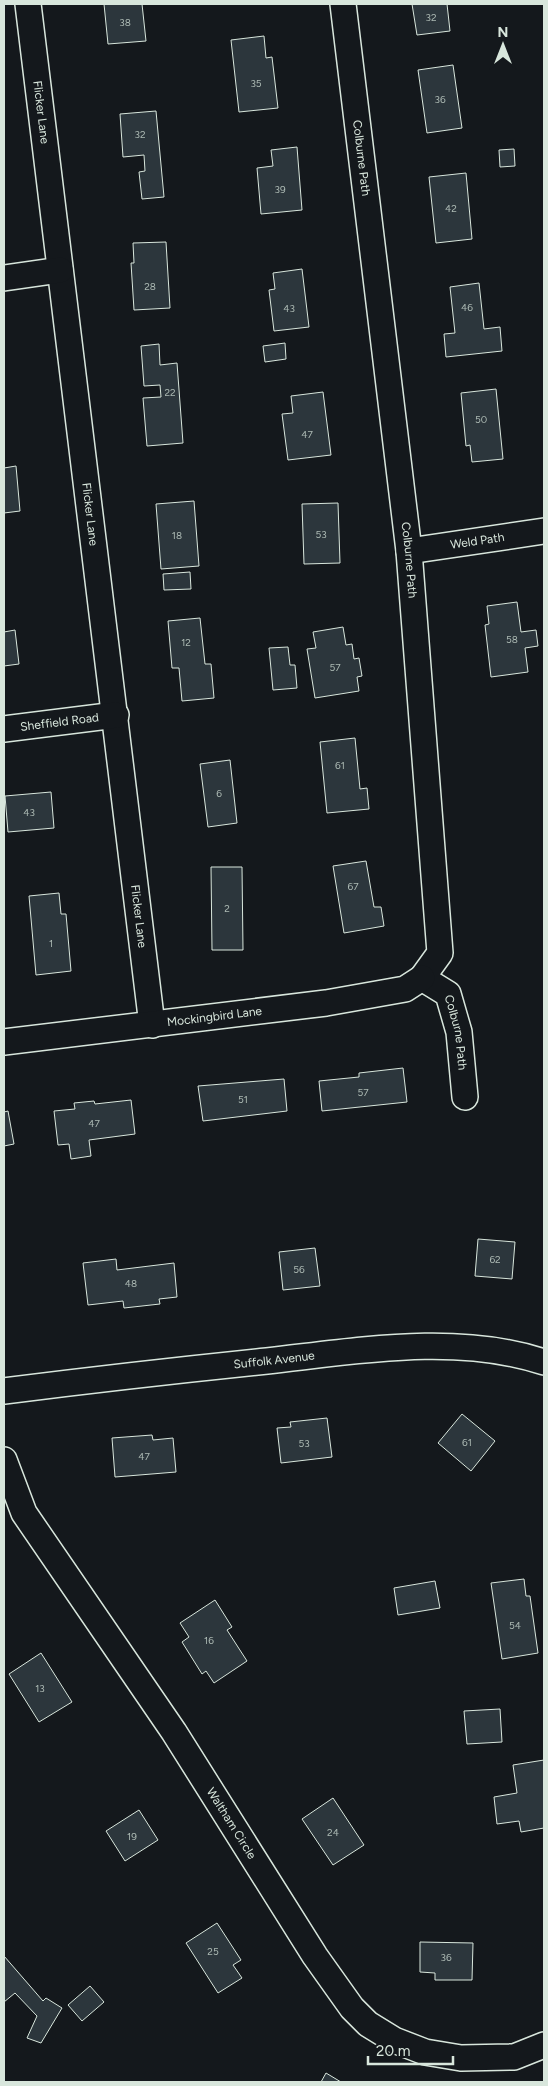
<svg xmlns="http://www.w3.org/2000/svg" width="548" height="2086" viewBox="0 0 548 2086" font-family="Figtree,sans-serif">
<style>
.building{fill:#2c363c;stroke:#d8e6dc}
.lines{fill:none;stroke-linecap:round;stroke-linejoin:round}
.street-casing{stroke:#d8e6dc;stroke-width:28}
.street{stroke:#14181c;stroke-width:25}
.labels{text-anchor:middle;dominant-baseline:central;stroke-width:4;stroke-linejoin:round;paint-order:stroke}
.number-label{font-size:10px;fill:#adbab4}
.street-label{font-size:12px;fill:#d8e6dc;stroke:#14181c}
</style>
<rect width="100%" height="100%" fill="#14181c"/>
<!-- building -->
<g class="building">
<path d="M104 4H142L146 41 108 44Z"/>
<path d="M412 4H447L450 31 417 35Z"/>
<path d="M264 36 266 58 272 57 278 108 239 112 231 40Z"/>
<path d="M453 65 462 128 427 133 418 70Z"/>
<path d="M156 111 164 197 142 199 139 172 145 171 144 155 123 157 120 114Z"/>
<path d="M297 147 302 210 261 214 257 168 273 166 271 150Z"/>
<path d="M514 149 515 166 500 167 499 150Z"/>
<path d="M466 173 472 239 436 243 429 177Z"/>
<path d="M166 242 170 308 134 310 131 263H134L133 243Z"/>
<path d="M302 269 309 327 274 331 269 290 275 289 273 273Z"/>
<path d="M479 283 484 329 500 327 502 351 446 357 444 334 455 333 450 287Z"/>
<path d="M285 343 286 359 265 362 263 346Z"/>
<path d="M159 344 160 365 177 363 183 443 147 446 143 398 161 397 160 385 144 386 141 346Z"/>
<path d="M496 389 503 459 472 462 470 445 466 446 461 393Z"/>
<path d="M323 392 331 455 288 460 282 414 293 413 291 396Z"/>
<path d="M16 466 20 511 4 513V468Z"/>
<path d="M194 501 199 566 161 569 156 504Z"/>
<path d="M338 503 340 563 304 564 302 504Z"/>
<path d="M190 572 191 589 164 590 163 574Z"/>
<path d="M517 602 521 632 536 630 538 646 525 648 528 672 491 677 485 625 489 624 487 606Z"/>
<path d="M200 618 205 664H211L214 698 182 701 179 668H172L168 621Z"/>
<path d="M343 627 346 645 352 644 354 659 359 658 362 676 357 677 359 691 315 698 307 649 316 648 313 632Z"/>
<path d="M15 630 19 664 4 666V632Z"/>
<path d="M288 647 290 665H295L297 688 273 690 269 648Z"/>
<path d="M355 738 360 789 367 788 369 809 327 813 320 742Z"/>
<path d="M230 760 237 823 208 827 200 764Z"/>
<path d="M51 792 54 828 8 832 5 796Z"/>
<path d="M366 861 374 907H381L384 926 344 933 333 866Z"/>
<path d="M211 867H242L243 950H212Z"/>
<path d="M59 893 61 914H66L71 971 36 975 29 896Z"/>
<path d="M403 1068 407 1102 322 1111 319 1081 359 1077V1073Z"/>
<path d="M284 1079 287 1111 203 1121 198 1086Z"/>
<path d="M131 1100 135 1134 89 1140 91 1156 71 1159 69 1144 58 1145 54 1111 75 1109 74 1103 94 1101 95 1104Z"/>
<path d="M8 1111 14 1144 4 1146V1112Z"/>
<path d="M478 1239 515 1242 512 1279 475 1276Z"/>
<path d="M315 1248 320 1286 283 1290 279 1252Z"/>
<path d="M116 1259 117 1270 174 1263 177 1297 159 1299 160 1304 124 1308 123 1301 88 1305 83 1263Z"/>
<path d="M462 1414 495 1441 471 1471 438 1443Z"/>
<path d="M327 1418 332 1457 281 1463 277 1428 291 1427 290 1422Z"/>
<path d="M152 1435 153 1440 173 1438 176 1472 115 1477 112 1438Z"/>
<path d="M524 1579 526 1596H530L538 1653 502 1659 491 1583Z"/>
<path d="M435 1581 440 1608 398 1615 394 1588Z"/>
<path d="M215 1600 232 1627 227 1630 247 1661 214 1683 206 1671 202 1674 182 1642 189 1637 180 1623Z"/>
<path d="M41 1653 72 1702 39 1722 9 1674Z"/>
<path d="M500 1709 502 1742 467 1744 464 1711Z"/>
<path d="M544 1760V1828L521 1832 519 1821 497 1824 494 1797 517 1793 513 1765Z"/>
<path d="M333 1798 364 1845 333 1865 302 1819Z"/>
<path d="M139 1810 158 1840 125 1861 106 1831Z"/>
<path d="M217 1923 241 1960 233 1965 242 1978 218 1993 186 1943Z"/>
<path d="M420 1942 473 1943 472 1980H435V1973L420 1972Z"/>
<path d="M4 1956 43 2001 46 1998 62 2008 41 2043 27 2038 37 2016 15 1993 4 2002Z"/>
<path d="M90 1986 104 2002 82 2021 68 2005Z"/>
<path d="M326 2073 341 2082H321Z"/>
</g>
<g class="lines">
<!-- street casing -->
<g class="street-casing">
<g id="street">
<path id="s1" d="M28 4 152 1025"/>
<path id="s2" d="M343 4 409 551 440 953 422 978 448 994 459 1032 465 1097"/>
<path d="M4 278 60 270"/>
<path id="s3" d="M409 551 544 531"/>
<path id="s4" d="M4 729 116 715"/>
<path id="s5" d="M4 1042 326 1003 405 989 422 978"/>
<path id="s6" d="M4 1391C91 1380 179 1370 267 1361 357 1351 456 1333 544 1362"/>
<path id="s7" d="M4 1460 24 1513 174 1732 315 1956 352 2008 368 2024 394 2040 425 2052 461 2058 514 2057 544 2045"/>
</g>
</g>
<!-- street -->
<use href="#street" class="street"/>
</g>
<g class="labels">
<!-- number labels -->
<g class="number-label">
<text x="431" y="17">32</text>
<text x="125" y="22">38</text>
<text x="256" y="83">35</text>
<text x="440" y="99">36</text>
<text x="140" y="134">32</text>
<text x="280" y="189">39</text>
<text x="451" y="208">42</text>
<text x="150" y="286">28</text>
<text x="467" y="307">46</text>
<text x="289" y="308">43</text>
<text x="170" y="392">22</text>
<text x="481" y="419">50</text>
<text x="307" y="434">47</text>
<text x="321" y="534">53</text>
<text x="177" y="535">18</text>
<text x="512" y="639">58</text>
<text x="186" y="642">12</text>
<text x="335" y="667">57</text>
<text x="340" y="765">61</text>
<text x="219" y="793">6</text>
<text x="29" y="812">43</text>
<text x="353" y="886">67</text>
<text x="227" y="908">2</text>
<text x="51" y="943">1</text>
<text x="363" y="1092">57</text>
<text x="243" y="1099">51</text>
<text x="94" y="1123">47</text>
<text x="495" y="1259">62</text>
<text x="299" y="1269">56</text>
<text x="131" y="1283">48</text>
<text x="467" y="1442">61</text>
<text x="304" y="1443">53</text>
<text x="144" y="1456">47</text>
<text x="515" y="1625">54</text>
<text x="209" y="1640">16</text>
<text x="40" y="1688">13</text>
<text x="333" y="1832">24</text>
<text x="132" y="1836">19</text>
<text x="213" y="1951">25</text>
<text x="446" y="1957">36</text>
</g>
<!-- street labels -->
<g class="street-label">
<text stroke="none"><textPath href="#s1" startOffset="109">Flicker Lane</textPath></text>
<text stroke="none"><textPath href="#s2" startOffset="155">Colburne Path</textPath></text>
<text stroke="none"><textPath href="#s1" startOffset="514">Flicker Lane</textPath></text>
<text stroke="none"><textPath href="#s3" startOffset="69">Weld Path</textPath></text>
<text stroke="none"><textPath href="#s2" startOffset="560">Colburne Path</textPath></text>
<text stroke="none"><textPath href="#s4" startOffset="56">Sheffield Road</textPath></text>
<text stroke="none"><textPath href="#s1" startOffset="919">Flicker Lane</textPath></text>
<text stroke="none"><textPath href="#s5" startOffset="212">Mockingbird Lane</textPath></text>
<text stroke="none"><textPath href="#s2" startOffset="1055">Colburne Path</textPath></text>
<text stroke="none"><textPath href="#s6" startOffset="272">Suffolk Avenue</textPath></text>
<text stroke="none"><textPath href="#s7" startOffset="430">Waltham Circle</textPath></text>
</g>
</g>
<!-- border -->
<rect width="548" height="2086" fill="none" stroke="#d8e6dc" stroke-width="10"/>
<!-- north arrow -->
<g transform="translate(503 45)" stroke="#14181c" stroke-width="4" paint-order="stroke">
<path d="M0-4L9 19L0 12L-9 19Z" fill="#d8e6dc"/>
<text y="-8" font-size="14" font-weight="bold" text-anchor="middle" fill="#d8e6dc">N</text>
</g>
<!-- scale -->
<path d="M368 2056v8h85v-8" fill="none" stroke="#d8e6dc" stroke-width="2.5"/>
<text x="376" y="2056" font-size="15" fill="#d8e6dc" stroke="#14181c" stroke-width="4" paint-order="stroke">20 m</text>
</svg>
